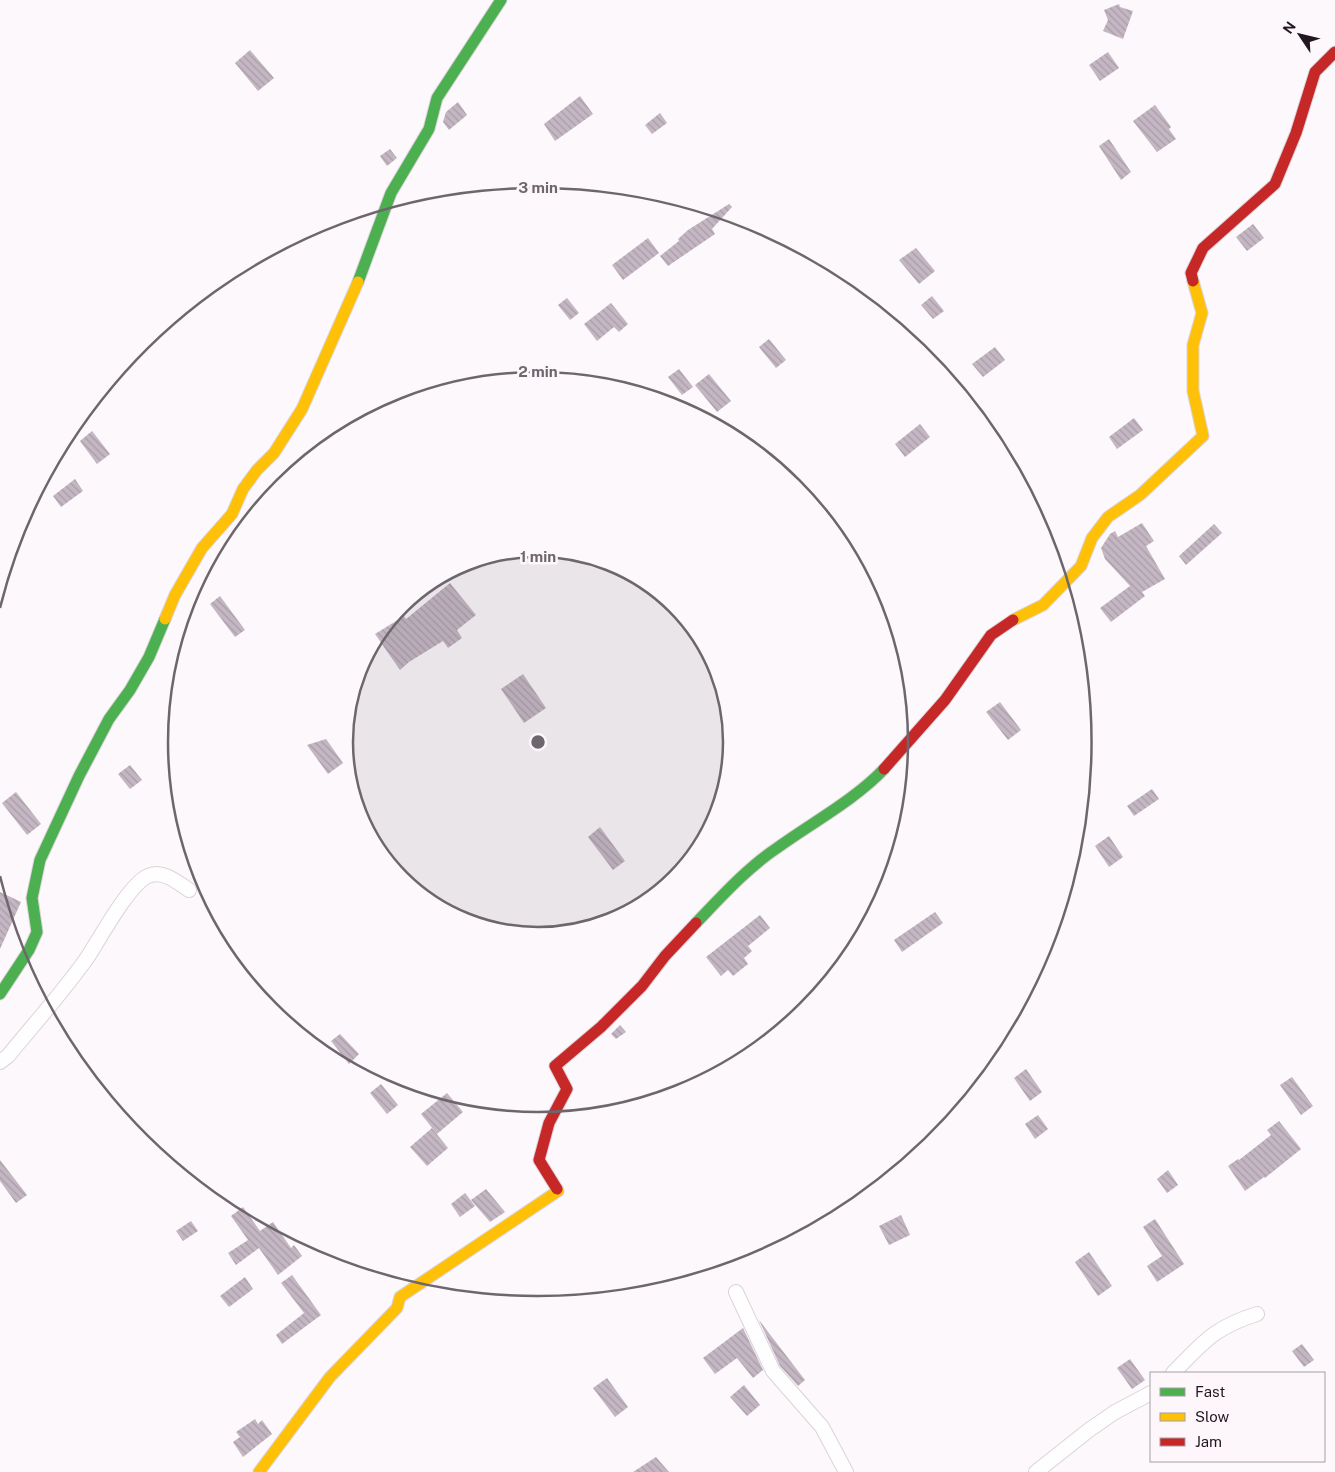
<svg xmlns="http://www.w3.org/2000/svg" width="1335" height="1472" viewBox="0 0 1335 1472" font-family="'Public Sans',sans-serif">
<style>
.building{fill:url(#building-back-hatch)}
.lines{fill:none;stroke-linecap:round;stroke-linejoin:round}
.street-casing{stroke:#dbd3da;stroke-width:16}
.fast-casing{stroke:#dbd3da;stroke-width:13}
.slow-casing{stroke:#dbd3da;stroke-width:13}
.jam-casing{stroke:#dbd3da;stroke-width:13}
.street{stroke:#fffefe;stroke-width:14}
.fast{stroke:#4caf50;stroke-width:11}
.slow{stroke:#ffc107;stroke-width:11}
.jam{stroke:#c62828;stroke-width:11}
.ring{fill:none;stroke:#6e666d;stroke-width:2.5}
.centre{fill:#6e666d;stroke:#fdf7fc;stroke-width:2.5}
.ring-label{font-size:15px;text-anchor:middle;font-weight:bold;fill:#6e666d;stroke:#fdf7fc;stroke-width:5;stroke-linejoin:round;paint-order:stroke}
</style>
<defs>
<pattern id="building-back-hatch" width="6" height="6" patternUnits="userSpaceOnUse" patternTransform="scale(1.25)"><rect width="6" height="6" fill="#c4b7c3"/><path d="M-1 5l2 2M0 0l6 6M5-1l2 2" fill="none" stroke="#a89da7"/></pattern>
</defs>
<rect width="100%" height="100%" fill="#fcf8fb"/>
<!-- building -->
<g class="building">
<path d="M1119 4 1120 7 1133 11 1123 39 1103 31 1108 20 1104 10Z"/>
<path d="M250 50 274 78 258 91 235 63Z"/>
<path d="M1108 52 1119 68 1100 81 1089 65Z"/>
<path d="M580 96 593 114 555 141 544 124Z"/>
<path d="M458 102 467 115 449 130 443 122 446 112Z"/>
<path d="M1155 105 1171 127 1169 129 1176 139 1157 152 1133 121Z"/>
<path d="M660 113 667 123 652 134 645 125Z"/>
<path d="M1109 139 1131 172 1121 180 1099 146Z"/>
<path d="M390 149 397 158 387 166 380 156Z"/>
<path d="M729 204 732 207 712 229 715 234 668 266 660 256 679 241 678 239 688 230Z"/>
<path d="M1253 224 1264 238 1247 251 1236 237Z"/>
<path d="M648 238 659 253 623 280 612 265Z"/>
<path d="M916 248 935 271 919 284 899 260Z"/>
<path d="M932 296 944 311 933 319 921 305Z"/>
<path d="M567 298 579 313 570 320 558 305Z"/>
<path d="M611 303 628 324 619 332 614 327 597 341 584 324Z"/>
<path d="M769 339 786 360 776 368 759 347Z"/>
<path d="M995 347 1005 360 983 377 972 364Z"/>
<path d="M679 369 693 387 682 395 668 377Z"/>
<path d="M709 374 731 401 717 412 695 385Z"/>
<path d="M1134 418 1143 430 1117 449 1109 437Z"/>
<path d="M920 424 930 437 905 457 895 444Z"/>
<path d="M92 431 110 454 97 464 80 441Z"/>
<path d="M75 479 83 491 61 507 53 496Z"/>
<path d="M1142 523 1154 541 1146 546 1165 579 1142 592 1145 596 1111 622 1100 608 1130 586 1105 559 1101 548 1110 534 1115 531 1118 537Z"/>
<path d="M1214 524 1222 533 1186 565 1179 556Z"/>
<path d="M450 583 476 615 457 630 462 638 448 648 443 641 409 662 400 670 375 634 404 616 406 619Z"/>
<path d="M220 596 245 630 235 637 210 604Z"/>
<path d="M523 674 546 708 524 723 501 689Z"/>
<path d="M1000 702 1021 730 1008 740 986 712Z"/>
<path d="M326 739 343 763 328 774 307 745Z"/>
<path d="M130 765 142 780 130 789 118 774Z"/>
<path d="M1152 789 1159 799 1134 816 1127 806Z"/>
<path d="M16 792 41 824 27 835 2 803Z"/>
<path d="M600 827 625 861 613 870 588 837Z"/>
<path d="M1109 836 1123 857 1109 867 1095 846Z"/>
<path d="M0 892 21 902 0 949Z"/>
<path d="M935 912 943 923 902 952 894 940Z"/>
<path d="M760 915 770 928 748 946 752 951 744 958 748 964 733 976 728 970 721 976 706 957Z"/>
<path d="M620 1025 626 1032 616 1039 611 1034Z"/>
<path d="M340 1034 359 1054 349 1064 331 1041Z"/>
<path d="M1026 1069 1042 1092 1030 1101 1014 1078Z"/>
<path d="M1292 1077 1313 1106 1301 1115 1280 1085Z"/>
<path d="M381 1084 398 1105 387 1114 370 1093Z"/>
<path d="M447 1093 463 1112 437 1134 421 1114Z"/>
<path d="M1038 1115 1048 1129 1035 1139 1025 1124Z"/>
<path d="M1279 1121 1301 1149 1265 1178 1264 1177 1245 1191 1228 1166 1238 1159 1239 1160 1271 1135 1267 1130Z"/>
<path d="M432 1128 448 1148 427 1166 410 1147Z"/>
<path d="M0 1160 27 1195 16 1203 0 1181Z"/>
<path d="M1168 1170 1178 1185 1167 1193 1157 1179Z"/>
<path d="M486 1189 505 1212 490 1222 471 1200Z"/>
<path d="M465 1193 475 1206 460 1217 451 1204Z"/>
<path d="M243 1207 260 1231 273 1222 291 1248 294 1245 302 1256 278 1275 259 1248 236 1265 228 1253 248 1240 231 1216Z"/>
<path d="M901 1215 910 1235 889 1245 879 1226Z"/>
<path d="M1155 1219 1184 1264 1157 1282 1147 1266 1162 1256 1143 1227Z"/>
<path d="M191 1221 198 1231 183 1241 176 1231Z"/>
<path d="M1089 1252 1112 1286 1098 1296 1075 1262Z"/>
<path d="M292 1275 321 1315 282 1344 276 1335 304 1313 281 1283Z"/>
<path d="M245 1277 253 1289 229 1307 220 1296Z"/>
<path d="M759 1320 805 1380 798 1386 780 1366Z"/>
<path d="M743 1328 763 1370 753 1378 737 1358 715 1374 703 1358Z"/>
<path d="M1302 1344 1314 1360 1304 1367 1292 1351Z"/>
<path d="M1130 1359 1145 1380 1132 1389 1117 1368Z"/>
<path d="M607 1378 628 1407 615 1417 593 1388Z"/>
<path d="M744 1385 760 1405 747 1416 730 1397Z"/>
<path d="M255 1419 258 1424 262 1420 272 1434 243 1457 233 1442 240 1437 236 1432Z"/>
<path d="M656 1457 669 1472H633Z"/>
</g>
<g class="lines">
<!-- street casing -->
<g class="street-casing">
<g id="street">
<path d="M0 1062 8 1056C34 1024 63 992 87 958 99 940 129 884 148 876 163 869 178 883 189 890"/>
<path d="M736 1292 773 1371 822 1427 846 1472"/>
<path d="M1173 1373C1204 1342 1213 1328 1257 1314"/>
<path d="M1036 1472 1089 1430 1115 1412 1151 1393"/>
</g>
</g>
<!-- fast casing -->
<g class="fast-casing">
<g id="fast">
<path d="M358 282 391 193 429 129 437 98 501 0"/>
<path d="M696 923C721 897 747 868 777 848 810 824 856 799 884 769"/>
<path d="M0 994 29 950 37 932 32 898 40 860 79 776 109 719 130 690 149 657 165 619"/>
</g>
</g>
<!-- slow casing -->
<g class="slow-casing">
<g id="slow">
<path d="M165 619 175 595 202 548 232 514 243 489 257 470 274 453 302 409 358 282"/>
<path d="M1013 620 1043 605 1081 566 1092 538 1108 517 1140 495 1203 436 1193 391V345L1202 313 1193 281"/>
<path d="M259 1472 330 1377 397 1308 400 1297 558 1191 557 1189"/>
</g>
</g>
<!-- jam casing -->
<g class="jam-casing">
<g id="jam">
<path d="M1193 281 1191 273 1203 248 1275 184 1296 133 1315 72 1335 52"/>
<path d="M884 769 945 700 991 635 1013 620"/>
<path d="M557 1189 539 1160 549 1123 567 1089 555 1066 601 1027 642 986 665 956 696 923"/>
</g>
</g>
<!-- street -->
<use href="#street" class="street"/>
<!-- fast -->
<use href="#fast" class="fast"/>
<!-- slow -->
<use href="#slow" class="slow"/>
<!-- jam -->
<use href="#jam" class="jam"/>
</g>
<!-- distance rings -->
<circle cx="538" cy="742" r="185" fill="#6e666d" fill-opacity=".12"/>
<g class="ring">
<circle cx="538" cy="742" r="185"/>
<circle cx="538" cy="742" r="370"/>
<path d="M0 608A554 554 0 1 1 0 876"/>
</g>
<circle cx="538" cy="742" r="8" class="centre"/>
<g class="ring-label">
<text x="538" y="193">3 min</text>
<text x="538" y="377">2 min</text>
<text x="538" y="562">1 min</text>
</g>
<!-- legend -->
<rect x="1150" y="1372" width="175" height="90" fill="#fdf7fc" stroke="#a59da4"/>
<rect x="1160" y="1388" width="25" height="8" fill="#4caf50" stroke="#a59da4"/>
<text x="1195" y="1397" font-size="15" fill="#221720">Fast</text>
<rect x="1160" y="1413" width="25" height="8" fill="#ffc107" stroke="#a59da4"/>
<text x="1195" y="1422" font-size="15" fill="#221720">Slow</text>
<rect x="1160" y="1438" width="25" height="8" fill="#c62828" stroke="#a59da4"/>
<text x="1195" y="1447" font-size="15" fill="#221720">Jam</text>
<!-- north arrow -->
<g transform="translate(1300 35) rotate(305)" stroke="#fdf7fc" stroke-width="4" paint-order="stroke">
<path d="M0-4L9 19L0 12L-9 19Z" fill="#221720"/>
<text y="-8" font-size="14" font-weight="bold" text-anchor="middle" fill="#221720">N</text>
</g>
</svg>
